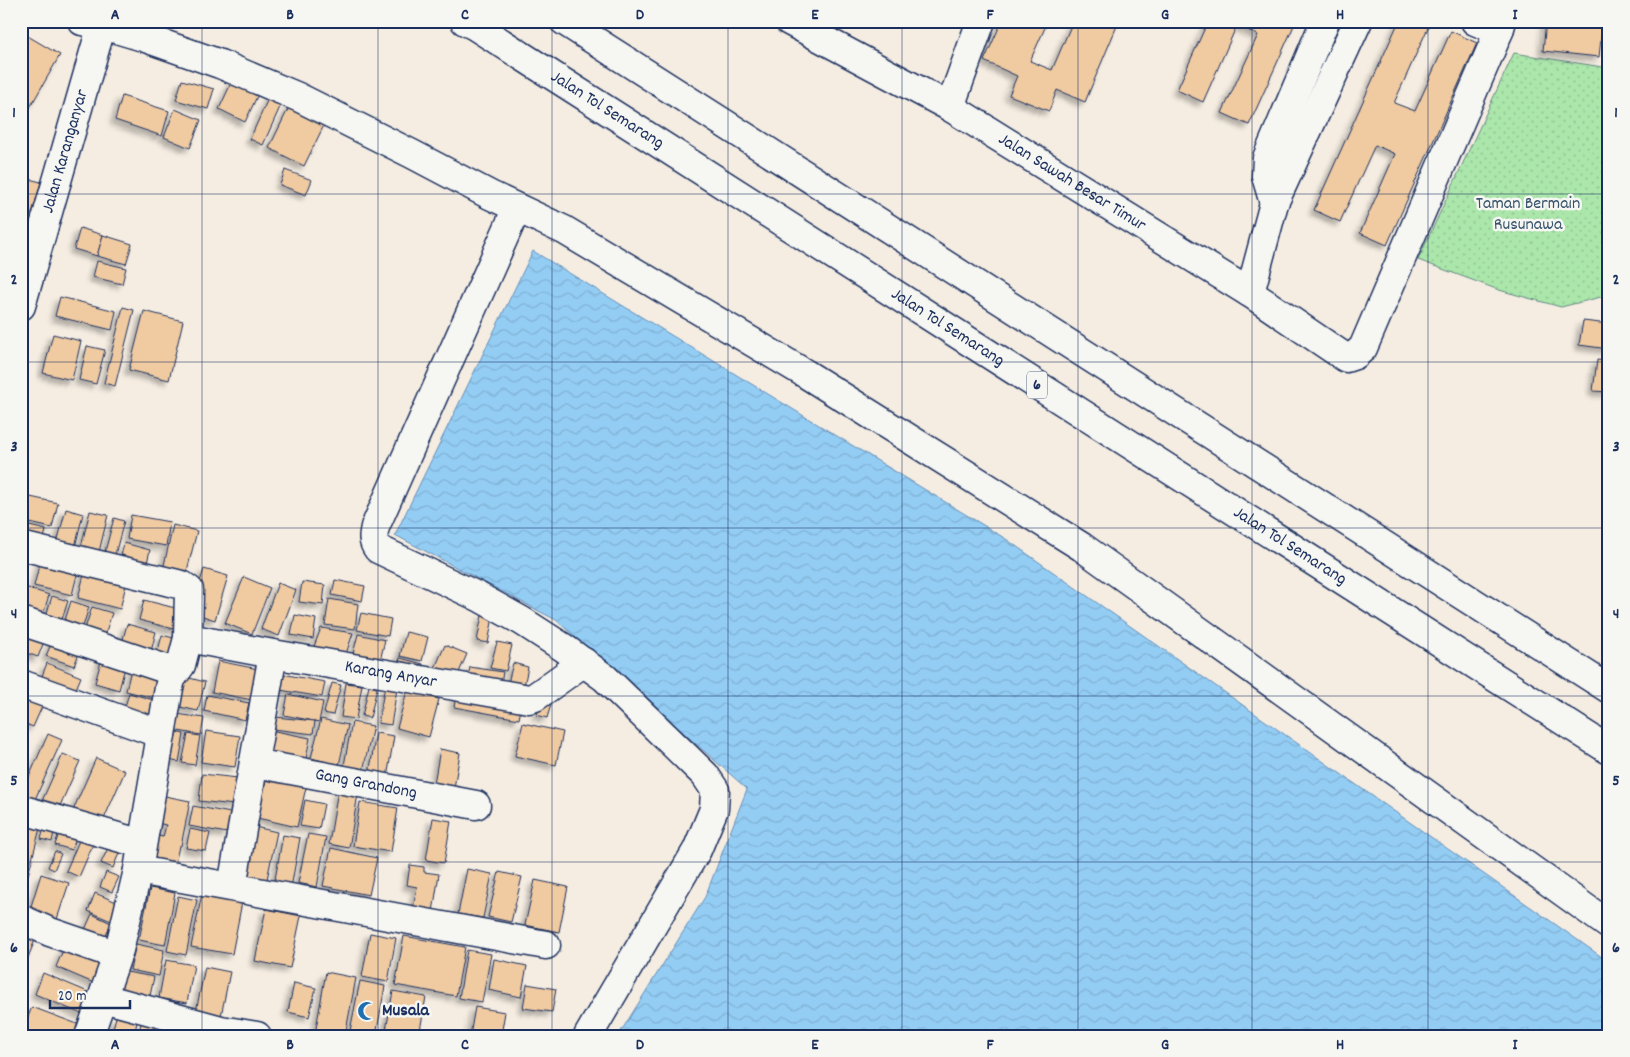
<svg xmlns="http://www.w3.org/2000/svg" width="1630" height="1057" viewBox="0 0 1630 1057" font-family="Dekko,sans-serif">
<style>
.park{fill:url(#park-dots);stroke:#638a84}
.water{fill:url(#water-waves);stroke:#648eb8}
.building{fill:#f0caa0;stroke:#1b2f5e;filter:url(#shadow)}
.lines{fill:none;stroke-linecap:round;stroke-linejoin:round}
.minor-casing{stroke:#1b2f5e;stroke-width:31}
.highway-casing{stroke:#1b2f5e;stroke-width:31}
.minor{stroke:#f6f6f2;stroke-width:28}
.highway{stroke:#f6f6f2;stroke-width:28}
.grid{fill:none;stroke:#1b2f5e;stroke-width:1;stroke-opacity:0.55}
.labels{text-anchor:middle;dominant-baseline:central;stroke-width:5;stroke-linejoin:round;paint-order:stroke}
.shield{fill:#f6f6f2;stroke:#5d6b8a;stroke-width:1}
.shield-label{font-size:16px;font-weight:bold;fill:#1b2f5e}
.street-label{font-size:18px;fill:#1b2f5e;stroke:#f6f6f2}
.park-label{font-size:18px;fill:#38546d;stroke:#f6f6f2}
.poi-label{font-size:18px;font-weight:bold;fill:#1b2f5e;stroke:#f6f6f2;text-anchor:start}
.neatline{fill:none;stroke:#1b2f5e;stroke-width:2}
.grid-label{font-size:16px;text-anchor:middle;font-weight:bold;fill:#1b2f5e}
</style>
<defs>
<pattern id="park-dots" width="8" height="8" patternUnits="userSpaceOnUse" patternTransform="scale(1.25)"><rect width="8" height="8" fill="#abe6aa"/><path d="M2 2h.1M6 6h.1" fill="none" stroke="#93c695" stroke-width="1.8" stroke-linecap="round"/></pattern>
<pattern id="water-waves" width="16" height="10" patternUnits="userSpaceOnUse" patternTransform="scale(1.25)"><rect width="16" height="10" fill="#94cdf4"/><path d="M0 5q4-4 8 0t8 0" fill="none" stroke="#7fb0d4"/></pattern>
<filter id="shadow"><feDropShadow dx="-4.5" dy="4.5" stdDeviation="2.5" flood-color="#0004"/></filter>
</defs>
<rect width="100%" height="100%" fill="#f5ede2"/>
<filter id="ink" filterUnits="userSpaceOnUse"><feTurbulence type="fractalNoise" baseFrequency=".02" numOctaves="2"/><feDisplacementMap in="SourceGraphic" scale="10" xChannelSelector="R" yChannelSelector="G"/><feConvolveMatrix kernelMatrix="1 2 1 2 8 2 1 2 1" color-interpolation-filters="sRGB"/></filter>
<g filter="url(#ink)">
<!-- park -->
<path class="park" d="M1514 53 1609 68V295L1561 307 1499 290 1418 260Z"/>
<!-- water -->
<path class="water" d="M533 251 1006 539 1609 962V1036H618L705 897 747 789 556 620 395 535Z"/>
<!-- building -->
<g class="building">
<path d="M1002 21H1048L1030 61 1052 70 1073 21H1119L1085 102 1057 90 1049 111 1009 95 1017 76 984 61Z"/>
<path d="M1208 21H1296L1249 125 1222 113 1258 35 1237 25 1203 102 1177 90Z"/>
<path d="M1399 21H1431L1394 103 1415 111 1451 31 1477 43 1387 245 1360 233 1395 154 1375 145 1340 222 1314 210Z"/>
<path d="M1546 21H1603L1599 57 1543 51Z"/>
<path d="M21 32 60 55 21 123Z"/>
<path d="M234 77 260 90 245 122 219 109Z"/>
<path d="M182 80 214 89 208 109 176 100Z"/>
<path d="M271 92 284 98 263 145 250 139Z"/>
<path d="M122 96 169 111 162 136 115 120Z"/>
<path d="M291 103 326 121 304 166 269 148Z"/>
<path d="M175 109 201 120 190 148 164 137Z"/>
<path d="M285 170 312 180 306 195 280 185Z"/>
<path d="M21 177 41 182 26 236 21 235Z"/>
<path d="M80 228 103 235 97 256 74 249Z"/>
<path d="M103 235 132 244 126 264 97 256Z"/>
<path d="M97 261 126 268 122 284 93 277Z"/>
<path d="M60 297 116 311 112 330 55 316Z"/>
<path d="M123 307 134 310 115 386 104 383Z"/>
<path d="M144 311 183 321 169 380 129 370Z"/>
<path d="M1583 321 1609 324V349L1579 345Z"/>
<path d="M53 334 81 341 72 380 43 373Z"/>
<path d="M87 346 105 350 96 384 79 380Z"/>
<path d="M1597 360 1609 361V392L1593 391Z"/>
<path d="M21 495 58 503 52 528 21 521Z"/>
<path d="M66 509 83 514 75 547 57 543Z"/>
<path d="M90 511 108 515 97 560 79 555Z"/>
<path d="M131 515 170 522 166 546 127 539Z"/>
<path d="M114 518 124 521 113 562 103 559Z"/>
<path d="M21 524 46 530 42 547 21 542Z"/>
<path d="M173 525 197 531 186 575 163 570Z"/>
<path d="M124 543 150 550 145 572 119 565Z"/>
<path d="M41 558 79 567 72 595 34 586Z"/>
<path d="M86 567 128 577 120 609 78 598Z"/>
<path d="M204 569 228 576 215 620 191 612Z"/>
<path d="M244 577 270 588 252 634 225 623Z"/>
<path d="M335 580 365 586 362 601 332 595Z"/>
<path d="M302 582 325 585 323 605 299 602Z"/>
<path d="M278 583 296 590 279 636 261 629Z"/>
<path d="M22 586 49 595 40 624 21 618Z"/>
<path d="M52 596 68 601 59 628 44 623Z"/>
<path d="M329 599 358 604 355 629 325 625Z"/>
<path d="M144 600 183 610 178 630 139 620Z"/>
<path d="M71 601 89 607 80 636 62 630Z"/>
<path d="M92 607 112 613 102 644 82 638Z"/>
<path d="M361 613 391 619 388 636 357 630Z"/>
<path d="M295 615 316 619 313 639 291 635Z"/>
<path d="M482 615 493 617 488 643 477 641Z"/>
<path d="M21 624 47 634 38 657 21 651Z"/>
<path d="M127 624 156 632 149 659 120 651Z"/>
<path d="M321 628 353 633 343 663 310 657Z"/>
<path d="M406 632 428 637 422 661 400 656Z"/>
<path d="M358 634 385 640 378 669 351 662Z"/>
<path d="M162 635 185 641 178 669 155 663Z"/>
<path d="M54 637 81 648 74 666 46 656Z"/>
<path d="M497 642 512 645 506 671 490 668Z"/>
<path d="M445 645 467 654 457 677 435 668Z"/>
<path d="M103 654 127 660 119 690 95 683Z"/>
<path d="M400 658 423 664 419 676 397 671Z"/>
<path d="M218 661 258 669 252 700 212 692Z"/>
<path d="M47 663 81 677 72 698 39 684Z"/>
<path d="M513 663 528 667 523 691 507 687Z"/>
<path d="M132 665 164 672 158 699 126 691Z"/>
<path d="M470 667 503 672 500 689 467 684Z"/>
<path d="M282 674 325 682 322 697 280 690Z"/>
<path d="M178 675 205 682 198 711 171 705Z"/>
<path d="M332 683 341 685 333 715 324 713Z"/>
<path d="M346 683 362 685 356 719 341 717Z"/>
<path d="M369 686 377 688 370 718 362 716Z"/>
<path d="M385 686 397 689 391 725 378 723Z"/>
<path d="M21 689 45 700 33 727 21 722Z"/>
<path d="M407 691 439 699 429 737 397 728Z"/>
<path d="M457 692 522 703 519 719 454 707Z"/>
<path d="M129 693 157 701 150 724 122 717Z"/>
<path d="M288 694 323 702 319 722 284 715Z"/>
<path d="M207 695 249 703 245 720 204 711Z"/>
<path d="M542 697 552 701 547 718 537 715Z"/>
<path d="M170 713 204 718 201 735 167 729Z"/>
<path d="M275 717 315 721 313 734 274 729Z"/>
<path d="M321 719 348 725 339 765 311 758Z"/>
<path d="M352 722 373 726 362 776 343 771Z"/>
<path d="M523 723 563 732 556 765 515 756Z"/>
<path d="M265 729 310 738 305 764 260 755Z"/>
<path d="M167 730 184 734 179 762 162 759Z"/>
<path d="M206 731 240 736 235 767 201 762Z"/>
<path d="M376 733 394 736 387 778 369 775Z"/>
<path d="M48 734 62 740 31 808 21 804V795Z"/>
<path d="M188 734 200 736 195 765 182 763Z"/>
<path d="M440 749 460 753 454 788 434 784Z"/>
<path d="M63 754 80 761 59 808 42 801Z"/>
<path d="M96 758 125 771 100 828 71 815Z"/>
<path d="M263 773 307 783 297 827 253 817Z"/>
<path d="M202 774 238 778 235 805 199 801Z"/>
<path d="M338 790 358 794 349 848 329 844Z"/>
<path d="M155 794 190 801 181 846H179L174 869 143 864 149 834 163 837 166 825 149 821Z"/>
<path d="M305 800 324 804 319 829 300 826Z"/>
<path d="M360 802 398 808 391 852 353 846Z"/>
<path d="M193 806 231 813 227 833 189 826Z"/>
<path d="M433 818 451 821 444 863 426 860Z"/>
<path d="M26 820 41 824 28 875 21 874V839Z"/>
<path d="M45 824 55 827 52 842 41 839Z"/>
<path d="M255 827 277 832 266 884 244 879Z"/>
<path d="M190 829 210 833 206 851 186 848Z"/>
<path d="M60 830 77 835 72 850 55 845Z"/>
<path d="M308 834 326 837 317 887 298 883Z"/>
<path d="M283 835 300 838 291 888 274 885Z"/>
<path d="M81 836 94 842 79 877 66 871Z"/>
<path d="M108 848 119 853 113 868 101 863Z"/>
<path d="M331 848 377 858 369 895 323 886Z"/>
<path d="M55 851 61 854 54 870 48 867Z"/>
<path d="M410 865 424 867V872L439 874 433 912 413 909 417 887 407 885Z"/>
<path d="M467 869 492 874 483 918 458 914Z"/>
<path d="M106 872 119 877 112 892 100 887Z"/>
<path d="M499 872 522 877 511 922 488 917Z"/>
<path d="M41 874 69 883 55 925 28 916Z"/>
<path d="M535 880 568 887 559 932 525 925Z"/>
<path d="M150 888 175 893 165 945 139 940Z"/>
<path d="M95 893 119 903 111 921 88 911Z"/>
<path d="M202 894 242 902 232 954 191 947Z"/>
<path d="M178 896 197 900 186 955 167 951Z"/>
<path d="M266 909 301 916 290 968 255 961Z"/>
<path d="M92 914 111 923 103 943 83 934Z"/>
<path d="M21 928 37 935 21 975Z"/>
<path d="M370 933 396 938 388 982 362 977Z"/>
<path d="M404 936 465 947 456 996 395 985Z"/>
<path d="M66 943 106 960 96 984 56 967Z"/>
<path d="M136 944 164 950 159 976 130 970Z"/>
<path d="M467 950 491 954 482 1002 459 998Z"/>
<path d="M494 959 527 966 521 997 489 990Z"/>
<path d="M166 960 194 965 187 1003 159 998Z"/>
<path d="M205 967 230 972 220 1021 195 1017Z"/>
<path d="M121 971 154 977 149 1001 116 995Z"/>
<path d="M326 972 356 978 345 1036 315 1034Z"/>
<path d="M43 973 93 994 84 1015 35 994Z"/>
<path d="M360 981 385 986 376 1036H349Z"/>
<path d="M294 983 316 988 309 1017 288 1012Z"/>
<path d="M527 984 556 989 552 1012 523 1008Z"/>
<path d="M393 991 426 997 419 1036H385Z"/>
<path d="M32 1007 80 1025 76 1036H41L23 1029Z"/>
<path d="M475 1007 505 1012 501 1036H470Z"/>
<path d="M116 1017 137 1022 134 1036H111Z"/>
<path d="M141 1023 174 1030 173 1036H138Z"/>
</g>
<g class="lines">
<!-- minor casing -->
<g class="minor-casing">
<g id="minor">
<path d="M82 21 103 25 143 37 220 64 298 97 412 154 490 195 564 230 806 374 1082 547 1609 925"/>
<path id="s1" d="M789 21 950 107 1250 293 1346 358 1355 355 1363 348 1499 31 1502 21"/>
<path d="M1475 21 1499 31"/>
<path d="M950 107 981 21"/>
<path d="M1274 203 1266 176 1267 158 1325 21"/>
<path d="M517 208 375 527C373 536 372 541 378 549L479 597 522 621 564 648 605 678 705 775 715 790 714 809 697 850 588 1036"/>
<path d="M1250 293 1274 203 1358 21"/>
<path id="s2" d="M21 306 103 21"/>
<path d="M21 546 182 585 189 590 188 638 181 665 171 679 169 688 138 870 119 950 89 1036"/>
<path d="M21 621 175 672"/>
<path id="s3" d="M188 638 273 654 529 699 535 697 584 662"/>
<path d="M21 684 161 734"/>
<path id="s4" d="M254 763 476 805"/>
<path d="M21 811H27L142 844"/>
<path d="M138 870 546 945"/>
<path d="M232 886 273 654"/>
<path d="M21 919 50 932 117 955"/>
<path d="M103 998 221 1030 257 1036"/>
</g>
</g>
<!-- highway casing -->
<g class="highway-casing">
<g id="highway">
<path id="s5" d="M465 21 475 26 1609 750"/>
<path d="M564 21 1609 689"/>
</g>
</g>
<!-- minor -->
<use href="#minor" class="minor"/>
<!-- highway -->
<use href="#highway" class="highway"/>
</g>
</g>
<!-- grid -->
<path class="grid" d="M202 21V1036M378 21V1036M552 21V1036M728 21V1036M902 21V1036M1078 21V1036M1252 21V1036M1428 21V1036M21 194H1609M21 362H1609M21 528H1609M21 696H1609M21 862H1609"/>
<!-- icons -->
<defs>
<g id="mosque-bare" transform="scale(1.5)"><path d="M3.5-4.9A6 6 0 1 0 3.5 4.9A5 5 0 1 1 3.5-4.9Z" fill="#1f6fb2" stroke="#f6f6f2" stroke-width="2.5" paint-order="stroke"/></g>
</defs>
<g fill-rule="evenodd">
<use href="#mosque-bare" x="367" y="1011"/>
</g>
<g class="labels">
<!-- shield labels -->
<rect class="shield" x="1027" y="371.5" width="20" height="27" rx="4"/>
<g class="shield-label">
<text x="1037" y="385">6</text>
</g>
<!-- street labels -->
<g class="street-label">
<text stroke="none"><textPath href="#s5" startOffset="168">Jalan Tol Semarang</textPath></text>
<text stroke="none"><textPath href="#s2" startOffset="161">Jalan Karanganyar</textPath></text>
<text stroke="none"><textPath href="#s1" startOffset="326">Jalan Sawah Besar Timur</textPath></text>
<text stroke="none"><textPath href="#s5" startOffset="572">Jalan Tol Semarang</textPath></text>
<text stroke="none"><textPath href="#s5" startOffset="978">Jalan Tol Semarang</textPath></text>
<text stroke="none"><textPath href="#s3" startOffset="206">Karang Anyar</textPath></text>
<text stroke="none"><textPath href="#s4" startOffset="114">Gang Grandong</textPath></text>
</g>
<!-- park labels -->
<g class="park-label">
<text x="1528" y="204">Taman Bermain<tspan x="1528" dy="21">Rusunawa</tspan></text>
</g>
<!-- poi labels -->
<g class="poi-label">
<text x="382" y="1011">Musala</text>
</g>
</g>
<!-- margin -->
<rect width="1630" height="1057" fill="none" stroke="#f6f6f2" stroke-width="55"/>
<!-- scale -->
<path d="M50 1000v8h80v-8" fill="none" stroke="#1b2f5e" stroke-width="2.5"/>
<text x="58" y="1000" font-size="15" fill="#1b2f5e" stroke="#f6f6f2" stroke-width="4" paint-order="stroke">20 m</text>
<rect x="28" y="28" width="1574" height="1002" class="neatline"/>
<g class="grid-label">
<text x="115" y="19">A</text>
<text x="290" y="19">B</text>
<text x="465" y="19">C</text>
<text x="640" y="19">D</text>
<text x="815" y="19">E</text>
<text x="990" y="19">F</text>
<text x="1165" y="19">G</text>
<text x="1340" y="19">H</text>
<text x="1515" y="19">I</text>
<text x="14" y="117">1</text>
<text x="1616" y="117">1</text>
<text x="14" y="284">2</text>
<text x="1616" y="284">2</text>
<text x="14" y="451">3</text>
<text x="1616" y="451">3</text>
<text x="14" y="618">4</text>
<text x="1616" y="618">4</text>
<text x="14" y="785">5</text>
<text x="1616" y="785">5</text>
<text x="14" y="952">6</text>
<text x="1616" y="952">6</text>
<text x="115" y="1049">A</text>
<text x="290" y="1049">B</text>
<text x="465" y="1049">C</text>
<text x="640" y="1049">D</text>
<text x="815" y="1049">E</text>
<text x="990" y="1049">F</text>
<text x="1165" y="1049">G</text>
<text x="1340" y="1049">H</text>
<text x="1515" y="1049">I</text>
</g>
</svg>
